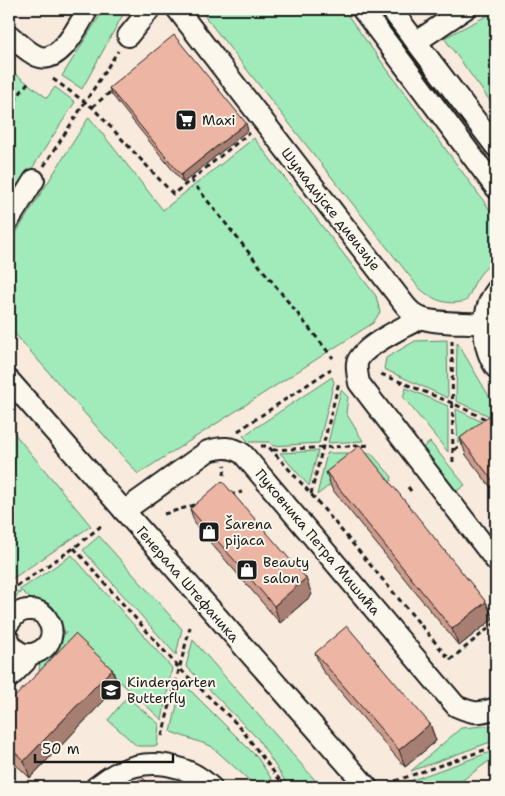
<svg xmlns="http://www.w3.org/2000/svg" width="505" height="796" viewBox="0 0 505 796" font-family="'Shantell Sans',sans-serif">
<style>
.green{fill:#a1eab9;stroke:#5e836a}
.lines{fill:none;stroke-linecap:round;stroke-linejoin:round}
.minor-casing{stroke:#1c1c1c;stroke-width:24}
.path{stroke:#1c1c1c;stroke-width:3;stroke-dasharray:5 4;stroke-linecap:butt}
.minor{stroke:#fbf7ec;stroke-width:20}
.wall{fill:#cc9c8c;stroke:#1c1c1c}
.shaded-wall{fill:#a67f72;stroke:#1c1c1c}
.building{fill:#edb5a3;stroke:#1c1c1c}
.labels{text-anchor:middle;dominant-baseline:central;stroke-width:4;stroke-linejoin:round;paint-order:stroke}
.poi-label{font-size:14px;fill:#1c1c1c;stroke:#fbf7ec;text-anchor:start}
.street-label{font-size:14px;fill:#1c1c1c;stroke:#fbf7ec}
</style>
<rect width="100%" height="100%" fill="#f8eadd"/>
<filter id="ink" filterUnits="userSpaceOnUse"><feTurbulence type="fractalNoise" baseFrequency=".02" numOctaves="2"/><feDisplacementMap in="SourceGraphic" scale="10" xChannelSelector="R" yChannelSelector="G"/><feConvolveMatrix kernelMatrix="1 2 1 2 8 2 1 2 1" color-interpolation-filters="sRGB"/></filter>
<g filter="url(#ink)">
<!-- green -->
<g class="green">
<path d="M104 9H126L82 89 62 76Z"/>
<path d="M199 9H343L496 218V258C490 265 482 270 477 279 472 286 471 294 466 301 447 306 433 300 419 288Z"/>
<path d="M496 11V109L444 38Z"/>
<path d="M9 69 47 98 55 87 75 102 9 204Z"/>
<path d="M89 117 163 210 254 138 376 296 380 312 373 323 138 474 9 327V244Z"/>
<path d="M447 340 448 398 384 369 386 358 415 341Z"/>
<path d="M457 342 496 408V419L456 401Z"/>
<path d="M332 377 334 382 319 443 273 446 270 442H249L243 436Z"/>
<path d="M406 388 448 406V452L403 397Z"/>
<path d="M341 390 348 397 346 413 363 441 328 443Z"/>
<path d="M456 409 486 424 458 443Z"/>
<path d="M9 427 91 526 9 581Z"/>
<path d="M430 442 465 485 454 493 420 450Z"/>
<path d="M318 451 309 486 280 453Z"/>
<path d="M327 453H371L392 477 390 484 366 457 317 495Z"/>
<path d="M99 536 182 629 176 655 83 550Z"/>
<path d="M72 555 172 668 162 720 80 645 39 674 40 661 66 632 22 591 9 603V597Z"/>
<path d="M193 640 321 787H289L258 739 186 666Z"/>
<path d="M182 682 257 757 277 787H253L249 780 211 746 171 732Z"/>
<path d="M127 697 159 724 157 746H137L108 720Z"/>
<path d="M496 725V740L411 771 461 728Z"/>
<path d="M496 750V756L453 787H408L404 783Z"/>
</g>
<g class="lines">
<!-- minor casing -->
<g class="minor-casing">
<g id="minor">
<path d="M177 9 405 305C409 310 414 315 421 318 436 324 467 322 484 324"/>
<path d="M362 9 496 188"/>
<path d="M391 9 496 147"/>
<path d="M9 35C17 41 27 52 37 56 60 66 79 24 88 9"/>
<path d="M128 36 150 9"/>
<path d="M416 42 465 9"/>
<path d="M9 220 34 180"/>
<path d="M496 291C480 312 481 346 496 368"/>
<path d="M421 318C406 326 361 347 357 363 356 369 358 377 359 383L496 561"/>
<path d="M9 380 367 787"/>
<path d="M124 511 208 451C221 447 232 446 243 454L456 706C474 714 478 714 496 708"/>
<path d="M9 623C14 615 20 609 31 610 37 610 44 613 47 619 66 645 22 671 9 640"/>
<path d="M9 678 25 662 29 654"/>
<path d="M96 787C103 782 110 776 119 772 150 757 187 764 211 787"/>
</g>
</g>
<!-- path -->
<g class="path">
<path d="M53 79 92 107 173 194 191 180 333 358"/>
<path d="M92 107 113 90"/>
<path d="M9 108 29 81"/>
<path d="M44 166 118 51"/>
<path d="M191 180 249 133"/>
<path d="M452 340 453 466"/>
<path d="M381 374 452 403 496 424"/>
<path d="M238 431 331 369"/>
<path d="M261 446H268L311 494 450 660 496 622"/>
<path d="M273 450 371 445"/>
<path d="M454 450 465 442"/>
<path d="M224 475 225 465"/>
<path d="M408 487 411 491"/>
<path d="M311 494 339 382"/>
<path d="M230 495 242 492"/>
<path d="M164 514 198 504"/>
<path d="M74 548 179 668 239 726 285 787"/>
<path d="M9 591 74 548 101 526"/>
<path d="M162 736 190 627"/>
<path d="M395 781 496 746"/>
</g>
<!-- minor -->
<use href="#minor" class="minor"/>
</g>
<!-- wall -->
<g class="wall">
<path d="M109 88 248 130 183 183 112 95Z"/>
<path d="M496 415V494L466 455 460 438Z"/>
<path d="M326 472 486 602 493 619 459 646 332 489Z"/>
<path d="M190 509 312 595 280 623 196 526Z"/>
<path d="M315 653 430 724 436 741 405 767 322 670Z"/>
<path d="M112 669 118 686 30 778 9 758V703Z"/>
</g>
<!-- shaded-wall -->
<g class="shaded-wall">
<path d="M246 123 248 130 183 183 181 175Z"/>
<path d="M306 578 312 595 280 623 274 606Z"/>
<path d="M486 602 493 619 459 646 452 629Z"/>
<path d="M112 669 118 686 30 778 24 761Z"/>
<path d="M430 724 436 741 405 767 399 750Z"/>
</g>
<!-- building -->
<g class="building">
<path d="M174 35 246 123 181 175 109 88Z"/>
<path d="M494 412 496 415V485L460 438Z"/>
<path d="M360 445 486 602 452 629 326 472Z"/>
<path d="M222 481 306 578 274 606 190 509Z"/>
<path d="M347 626 430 724 399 750 315 653Z"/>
<path d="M75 634 112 669 24 761 9 747V703Z"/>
<path d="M142 777 152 787H132Z"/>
</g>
</g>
<!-- icons -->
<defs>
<g id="supermarket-square" transform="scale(1.125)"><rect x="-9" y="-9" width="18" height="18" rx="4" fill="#1c1c1c" stroke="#fbf7ec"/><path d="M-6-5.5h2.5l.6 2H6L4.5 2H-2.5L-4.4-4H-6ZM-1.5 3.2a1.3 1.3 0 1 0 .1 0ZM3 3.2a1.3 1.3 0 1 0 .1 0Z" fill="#fff"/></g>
<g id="shop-square" transform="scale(1.125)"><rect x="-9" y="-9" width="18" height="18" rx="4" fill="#1c1c1c" stroke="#fbf7ec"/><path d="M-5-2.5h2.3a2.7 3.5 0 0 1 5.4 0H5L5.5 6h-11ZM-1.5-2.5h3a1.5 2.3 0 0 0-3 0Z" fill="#fff"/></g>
<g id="school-square" transform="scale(1.125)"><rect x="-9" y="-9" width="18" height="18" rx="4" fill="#1c1c1c" stroke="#fbf7ec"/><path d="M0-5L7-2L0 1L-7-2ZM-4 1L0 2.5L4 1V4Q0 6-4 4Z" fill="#fff"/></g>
</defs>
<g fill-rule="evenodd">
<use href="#supermarket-square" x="186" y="120"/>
<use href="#shop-square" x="209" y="532"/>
<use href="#shop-square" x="247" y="570"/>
<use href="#school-square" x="111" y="690"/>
</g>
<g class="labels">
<!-- poi labels -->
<g class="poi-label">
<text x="202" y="120">Maxi</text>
<text x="225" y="524">Šarena<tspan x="225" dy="16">pijaca</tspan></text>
<text x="263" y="562">Beauty<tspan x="263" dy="16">salon</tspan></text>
<text x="127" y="682">Kindergarten<tspan x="127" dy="16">Butterfly</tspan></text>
</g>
<!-- street labels -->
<g class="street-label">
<text transform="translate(331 209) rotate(52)">Шумадијске дивизије</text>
<text transform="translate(318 542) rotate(50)">Пуковника Петра Мишића</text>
<text transform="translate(188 584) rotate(49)">Генерала Штефаника</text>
</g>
</g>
<!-- margin -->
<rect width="505" height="796" fill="none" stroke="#fbf7ec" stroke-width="30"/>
<rect x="15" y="15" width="475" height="766" fill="none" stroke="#1c1c1c" stroke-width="2" filter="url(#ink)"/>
<!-- scale -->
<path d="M35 754v8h138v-8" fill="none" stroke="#1c1c1c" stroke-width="2.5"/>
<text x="42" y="754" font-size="15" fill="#1c1c1c" stroke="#fbf7ec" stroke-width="4" paint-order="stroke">50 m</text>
</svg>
